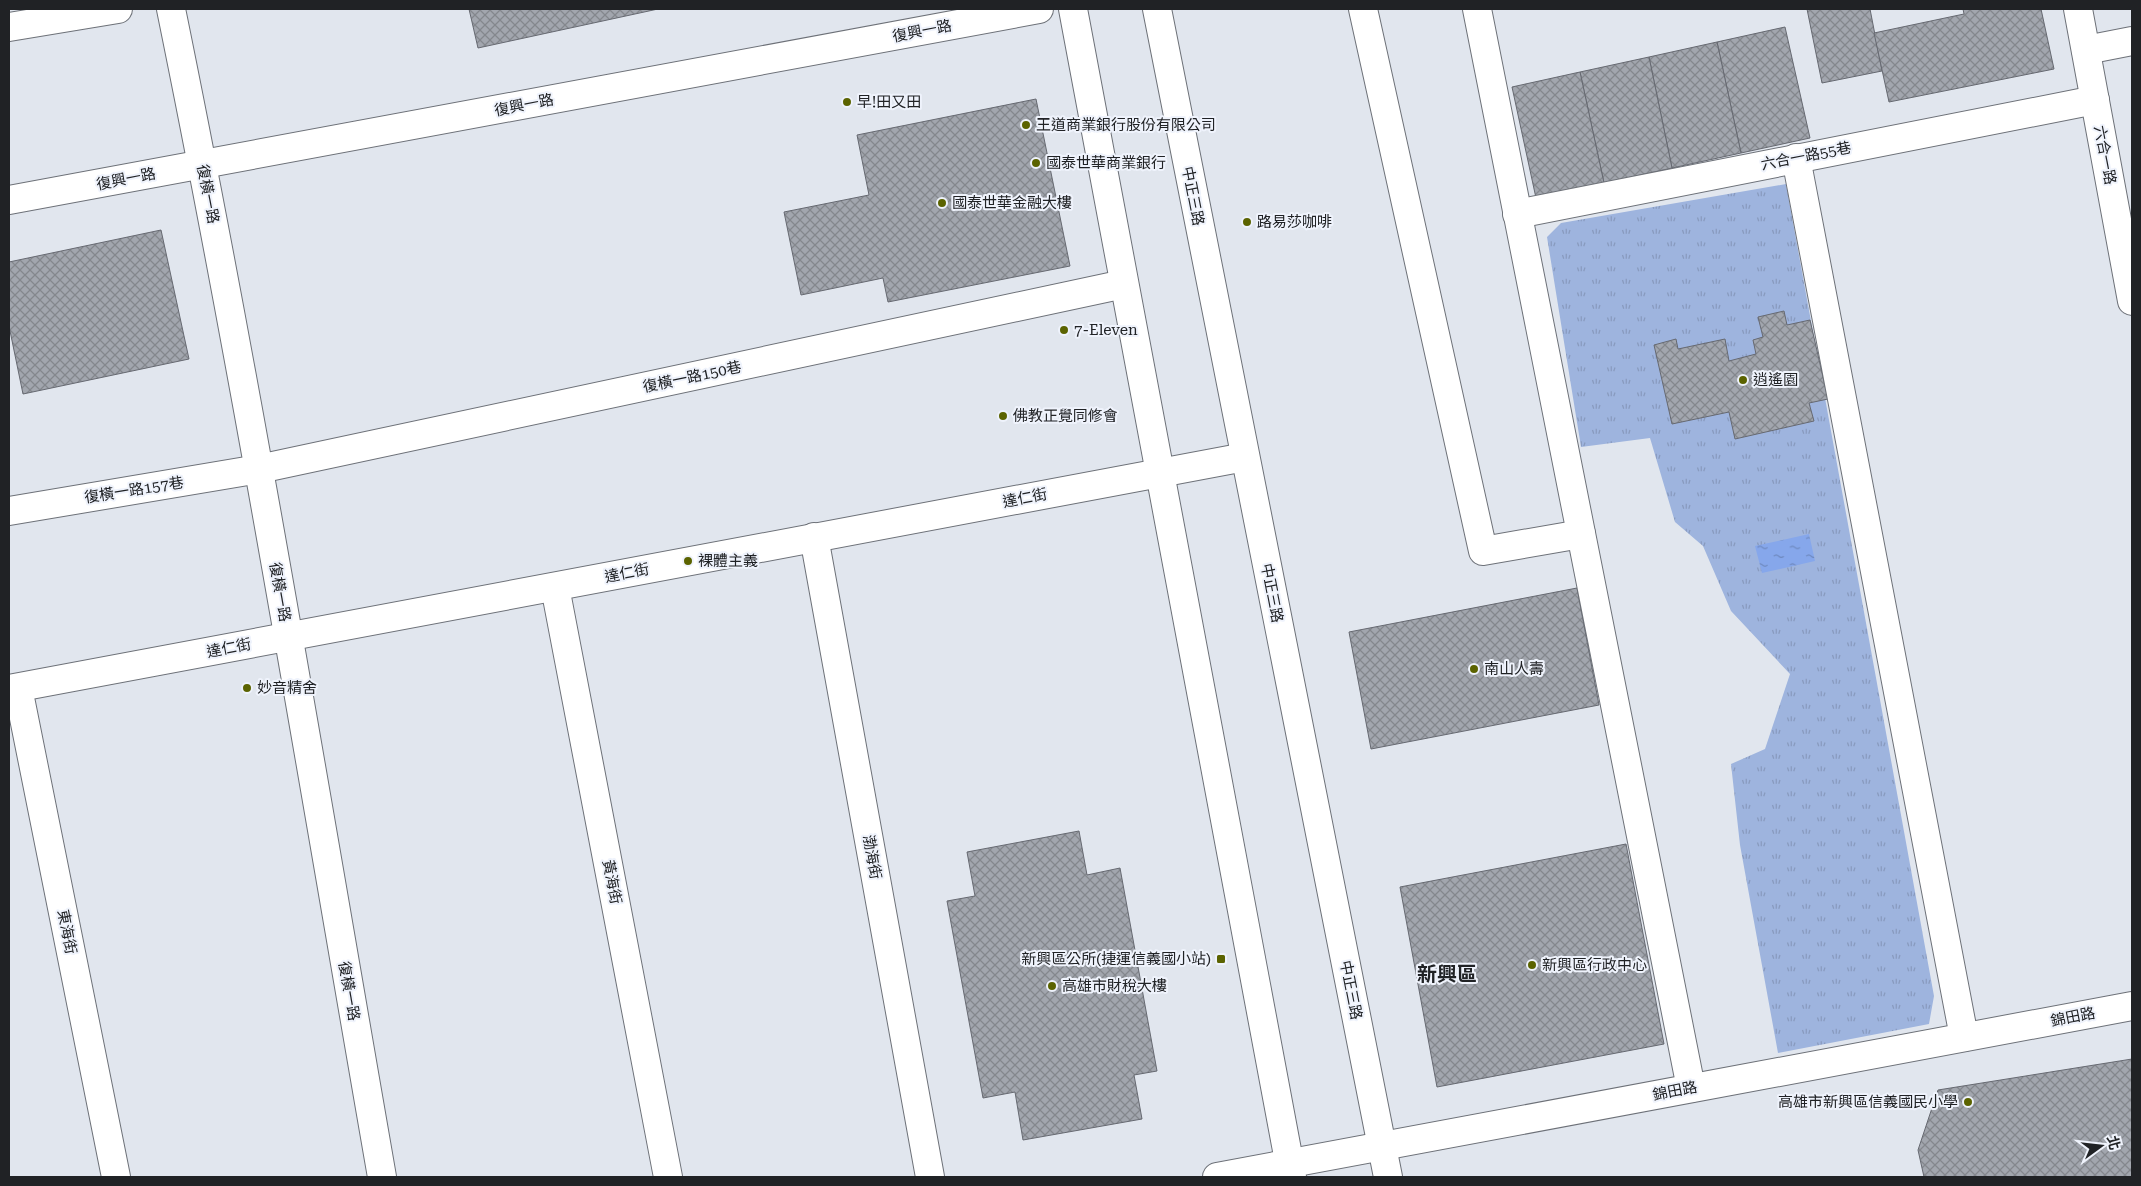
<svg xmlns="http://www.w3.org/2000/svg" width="2141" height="1186" viewBox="0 0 2141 1186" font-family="'Roboto Serif','Noto Sans TC',serif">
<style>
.grass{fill:url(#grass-tufts)}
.water{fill:url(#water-ripples)}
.building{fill:url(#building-cross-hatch);stroke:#666971}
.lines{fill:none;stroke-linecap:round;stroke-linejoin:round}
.minor-casing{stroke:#6d7178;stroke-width:30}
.tertiary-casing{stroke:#6d7178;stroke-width:30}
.minor{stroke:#fff;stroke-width:28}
.tertiary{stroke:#fff;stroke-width:28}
.poi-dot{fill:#5b6300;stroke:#eff3fc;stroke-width:2}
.labels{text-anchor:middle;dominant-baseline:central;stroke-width:4;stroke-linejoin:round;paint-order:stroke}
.street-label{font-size:15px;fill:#202225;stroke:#eff3fc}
.poi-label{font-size:15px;fill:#202225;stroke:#eff3fc;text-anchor:start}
.district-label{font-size:20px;font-weight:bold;fill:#202225;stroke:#eff3fc}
</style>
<defs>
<pattern id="grass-tufts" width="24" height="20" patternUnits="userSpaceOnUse" patternTransform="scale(1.25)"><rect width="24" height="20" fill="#9eb4de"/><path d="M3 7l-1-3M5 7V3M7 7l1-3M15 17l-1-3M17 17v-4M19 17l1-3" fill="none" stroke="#889abe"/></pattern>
<pattern id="water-ripples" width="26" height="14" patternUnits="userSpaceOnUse" patternTransform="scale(1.25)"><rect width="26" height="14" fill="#86a7eb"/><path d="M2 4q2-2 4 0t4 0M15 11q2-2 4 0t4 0" fill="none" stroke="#6d88be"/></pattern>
<pattern id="building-cross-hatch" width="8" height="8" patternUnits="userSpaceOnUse" patternTransform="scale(1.25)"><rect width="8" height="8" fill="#a2a6ae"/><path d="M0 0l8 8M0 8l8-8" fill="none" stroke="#84878d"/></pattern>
</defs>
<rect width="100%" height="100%" fill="#e1e6ee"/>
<!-- grass -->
<path class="grass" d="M1786 184 1934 996 1929 1024 1778 1053 1740 845 1731 764 1765 749 1790 674 1731 611 1703 546 1675 522 1650 438 1581 447 1547 237 1561 223Z"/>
<!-- water -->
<path class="water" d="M1809 534 1815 561 1762 573 1755 546Z"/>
<!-- building -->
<g class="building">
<path d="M469 9H658L478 48Z"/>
<path d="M1807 9H1870L1882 71 1822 83Z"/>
<path d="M1963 9H2041L2054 69 1889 102 1874 33 1964 14Z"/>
<path d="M1785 27 1810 138 1741 153 1717 42Z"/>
<path d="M1717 42 1741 153 1672 168 1649 57Z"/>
<path d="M1649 57 1672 168 1604 183 1580 72Z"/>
<path d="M1580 72 1604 183 1536 198 1512 87Z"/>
<path d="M1036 99 1070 266 888 302 883 278 801 295 784 212 869 195 857 135Z"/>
<path d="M161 230 189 359 23 394 9 326V262Z"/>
<path d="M1784 311 1787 325 1810 320 1828 399 1809 403 1814 421 1735 439 1729 412 1672 424 1654 345 1676 339 1678 349 1725 339 1729 361 1756 354 1753 340 1763 337 1758 317Z"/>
<path d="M1577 588 1599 705 1371 749 1349 632Z"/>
<path d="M1079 831 1087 875 1120 868 1157 1071 1134 1075 1142 1119 1023 1140 1015 1092 983 1098 947 901 975 896 967 852Z"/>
<path d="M1626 844 1664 1044 1437 1087 1400 887Z"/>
<path d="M2132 1059V1177H1924L1918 1150 1938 1090Z"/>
</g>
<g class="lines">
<!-- minor casing -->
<g class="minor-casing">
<g id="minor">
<path d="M171 9C250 396 314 787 382 1177"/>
<path d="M1363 9 1483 551 1581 534"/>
<path d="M1477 9 1691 1088"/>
<path d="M2078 9 2132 301"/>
<path d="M9 27 118 9"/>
<path d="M2086 50 2132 41"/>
<path d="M1796 158 1964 1037"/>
<path d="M1517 214 2095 100"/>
<path d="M9 511 259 469 1124 284"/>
<path d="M814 537 930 1177"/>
<path d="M555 587 668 1177"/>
<path d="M18 688 116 1177"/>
<path d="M9 689 1245 457"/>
<path d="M1217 1177 2132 1006"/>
</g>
</g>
<!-- tertiary casing -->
<g class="tertiary-casing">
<g id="tertiary">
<path d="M1073 9 1292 1177"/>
<path d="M1157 9 1388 1177"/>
<path d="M9 200 1039 9"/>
</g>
</g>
<!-- minor -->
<use href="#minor" class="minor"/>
<!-- tertiary -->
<use href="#tertiary" class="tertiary"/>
</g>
<!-- markers -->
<g class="poi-dot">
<circle cx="847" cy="102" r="5"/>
<circle cx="1026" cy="125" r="5"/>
<circle cx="1036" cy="163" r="5"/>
<circle cx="942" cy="203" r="5"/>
<circle cx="1247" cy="222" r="5"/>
<circle cx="1064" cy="330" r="5"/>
<circle cx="1743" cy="380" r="5"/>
<circle cx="1003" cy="416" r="5"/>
<circle cx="688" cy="561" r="5"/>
<circle cx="1474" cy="669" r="5"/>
<circle cx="247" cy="688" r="5"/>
<rect x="1216" y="954" width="10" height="10" rx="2.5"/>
<circle cx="1532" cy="965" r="5"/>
<circle cx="1052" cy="986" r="5"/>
<circle cx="1968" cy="1102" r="5"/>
</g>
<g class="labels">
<!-- street labels -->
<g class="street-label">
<text transform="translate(922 31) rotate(-11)">復興一路</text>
<text transform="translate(524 105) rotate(-11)">復興一路</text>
<text transform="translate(2105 155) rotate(79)">六合一路</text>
<text transform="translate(1806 156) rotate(-11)">六合一路55巷</text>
<text transform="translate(126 179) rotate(-11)">復興一路</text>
<text transform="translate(208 194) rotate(79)">復橫一路</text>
<text transform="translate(1193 196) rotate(79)">中正三路</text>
<text transform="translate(692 377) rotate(-12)">復橫一路150巷</text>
<text transform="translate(134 490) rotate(-9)">復橫一路157巷</text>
<text transform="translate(1025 498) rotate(-11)">達仁街</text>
<text transform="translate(627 573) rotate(-11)">達仁街</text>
<text transform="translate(280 592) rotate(80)">復橫一路</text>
<text transform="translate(1272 593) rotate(79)">中正三路</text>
<text transform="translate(229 648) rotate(-11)">達仁街</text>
<text transform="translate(872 857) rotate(80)">渤海街</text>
<text transform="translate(612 882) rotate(79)">黃海街</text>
<text transform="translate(67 932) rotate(79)">東海街</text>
<text transform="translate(1351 990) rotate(79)">中正三路</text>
<text transform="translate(349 991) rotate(80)">復橫一路</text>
<text transform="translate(2073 1017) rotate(-11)">錦田路</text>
<text transform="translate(1675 1091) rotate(-11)">錦田路</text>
</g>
<!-- poi labels -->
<g class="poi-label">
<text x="857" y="102">早!田又田</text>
<text x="1036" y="125">王道商業銀行股份有限公司</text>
<text x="1046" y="163">國泰世華商業銀行</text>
<text x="952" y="203">國泰世華金融大樓</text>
<text x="1257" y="222">路易莎咖啡</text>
<text x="1074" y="330">7-Eleven</text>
<text x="1753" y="380">逍遙園</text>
<text x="1013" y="416">佛教正覺同修會</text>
<text x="698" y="561">裸體主義</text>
<text x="1484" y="669">南山人壽</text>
<text x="257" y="688">妙音精舍</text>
<text x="1211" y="959" text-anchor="end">新興區公所(捷運信義國小站)</text>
<text x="1542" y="965">新興區行政中心</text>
<text x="1062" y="986">高雄市財稅大樓</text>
<text x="1958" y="1102" text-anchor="end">高雄市新興區信義國民小學</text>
</g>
<!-- district labels -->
<g class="district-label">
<text x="1447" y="974">新興區</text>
</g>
</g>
<!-- border -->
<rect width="2141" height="1186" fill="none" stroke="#202225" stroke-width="20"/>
<!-- north arrow -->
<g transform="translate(2101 1146) rotate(75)" stroke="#eff3fc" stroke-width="4" paint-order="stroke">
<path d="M0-4L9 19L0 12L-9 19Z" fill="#202225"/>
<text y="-8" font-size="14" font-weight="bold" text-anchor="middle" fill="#202225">北</text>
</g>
</svg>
